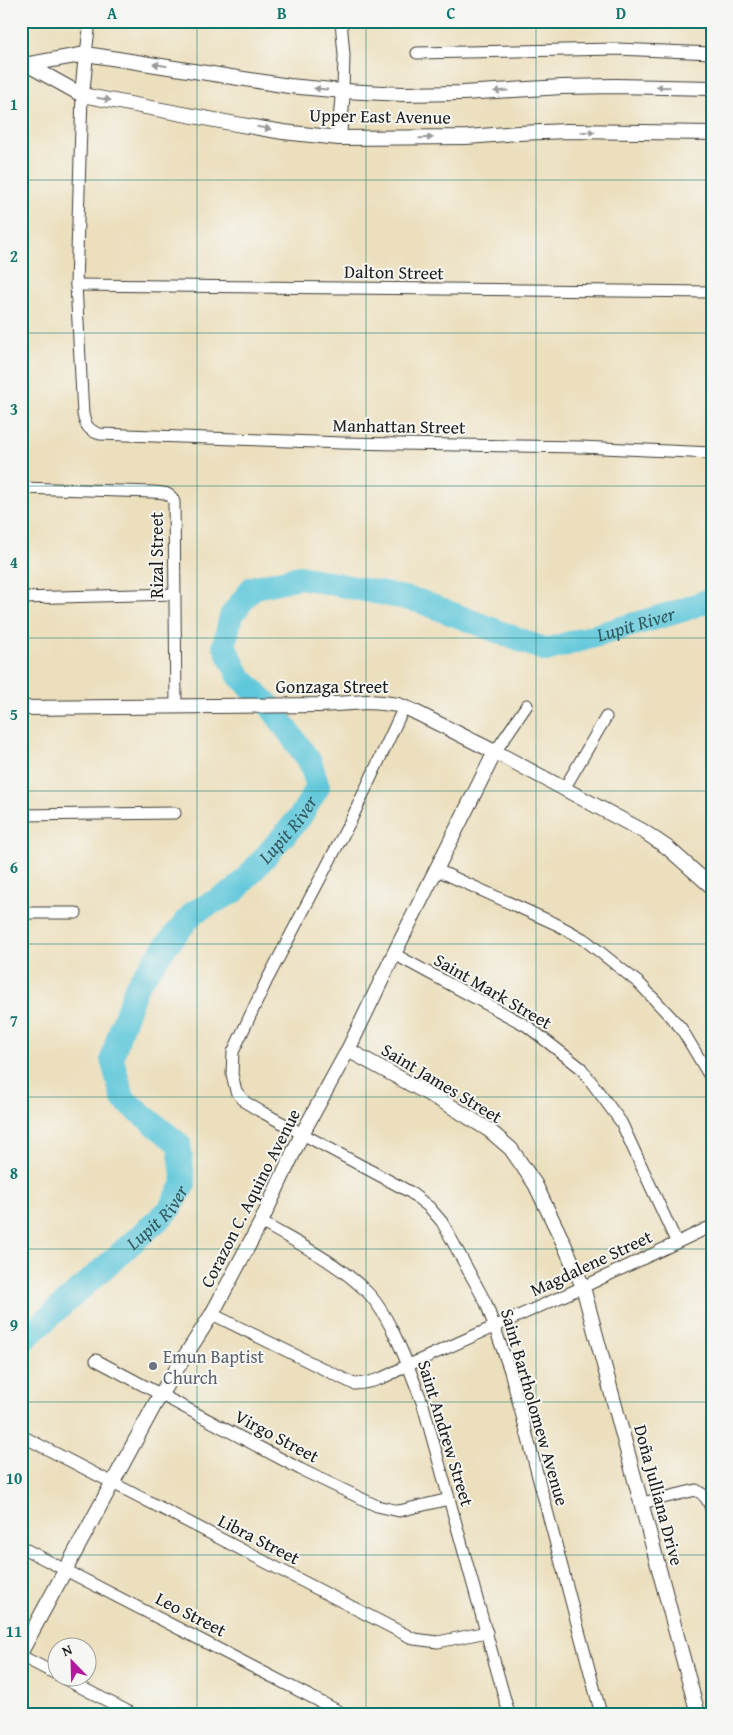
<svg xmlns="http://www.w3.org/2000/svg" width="733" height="1735" viewBox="0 0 733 1735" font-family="'Gentium Book Plus',serif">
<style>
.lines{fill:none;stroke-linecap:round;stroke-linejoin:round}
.river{stroke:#5ec7da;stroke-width:24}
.minor-casing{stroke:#3b3934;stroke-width:13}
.tertiary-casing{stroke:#3b3934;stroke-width:16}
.minor{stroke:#fff;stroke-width:11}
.tertiary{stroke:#fff;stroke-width:14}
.oneway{fill:#999}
.grid{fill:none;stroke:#0f766e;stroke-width:1;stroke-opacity:0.55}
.worship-dot{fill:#6b7280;stroke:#f6f6f2;stroke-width:2}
.labels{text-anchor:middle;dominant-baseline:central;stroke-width:4;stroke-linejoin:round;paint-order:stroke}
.street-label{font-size:18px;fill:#1c1c1c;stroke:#f6f6f2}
.worship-label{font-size:18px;fill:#5b616d;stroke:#f6f6f2;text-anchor:start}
.water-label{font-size:19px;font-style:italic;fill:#33585e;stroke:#f6f6f2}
.neatline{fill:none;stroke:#0f766e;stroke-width:2}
.grid-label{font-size:16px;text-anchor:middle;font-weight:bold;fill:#0f766e}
</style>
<rect width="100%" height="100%" fill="#f6f6f2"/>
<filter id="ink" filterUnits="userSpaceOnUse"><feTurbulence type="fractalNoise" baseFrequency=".02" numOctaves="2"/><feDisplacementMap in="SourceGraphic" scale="10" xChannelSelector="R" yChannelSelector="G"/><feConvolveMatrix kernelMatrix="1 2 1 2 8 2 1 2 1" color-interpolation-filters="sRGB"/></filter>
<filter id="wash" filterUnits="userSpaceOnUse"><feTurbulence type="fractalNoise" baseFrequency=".0096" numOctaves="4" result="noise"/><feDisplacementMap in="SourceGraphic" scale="20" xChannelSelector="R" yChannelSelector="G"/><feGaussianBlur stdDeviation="1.12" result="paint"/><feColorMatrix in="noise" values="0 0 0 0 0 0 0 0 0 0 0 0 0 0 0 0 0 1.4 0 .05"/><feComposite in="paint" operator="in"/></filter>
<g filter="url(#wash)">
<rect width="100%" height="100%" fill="#ecdfbd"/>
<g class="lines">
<!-- river -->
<path class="river" id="s1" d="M21 1342 169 1210 184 1184 179 1144 123 1099 112 1059 121 1028 137 985 166 946 194 912 235 891 300 817 318 787 310 762 271 707 239 676 224 645 231 616 252 588 300 577 419 601 546 650 683 610 712 599"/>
</g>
</g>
<g filter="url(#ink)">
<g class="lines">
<!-- minor casing -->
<g class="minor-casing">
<g id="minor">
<path d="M341 21 344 55 343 91"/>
<path d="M417 53 617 49 712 53"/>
<path d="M86 54 90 21"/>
<path d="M82 95 76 285 83 414C85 425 89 431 100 434L342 443 581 447 712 453"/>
<path d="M76 285 712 292"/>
<path d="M21 488 153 492C163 493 171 492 174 502L176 706"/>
<path d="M21 598 174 594"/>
<path d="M404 707 352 818 267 980 233 1052 232 1074 236 1091 245 1102 260 1111 410 1192 429 1207 442 1222 486 1303 510 1371 601 1714"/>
<path d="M495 752 527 705"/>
<path d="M564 789 606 717"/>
<path d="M21 815 175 813"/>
<path d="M437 870 556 924 585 940 640 984 681 1028 712 1080"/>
<path d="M21 913H76"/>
<path d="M394 954 527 1026 581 1068 621 1122 676 1241"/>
<path d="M261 1222C297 1243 337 1262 367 1292 391 1316 411 1373 423 1405L509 1714"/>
<path d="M212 1314 354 1384C373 1383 386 1377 402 1368L583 1287 712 1226"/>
<path d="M96 1360 300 1469 377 1506 399 1511 449 1499"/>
<path d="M22 1436 414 1639 438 1642 487 1632"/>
<path d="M642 1503 696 1490C706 1495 709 1502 712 1512"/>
<path d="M21 1547 344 1714"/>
<path d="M21 1656 58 1675"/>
<path d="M63 1678 133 1714"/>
</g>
</g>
<!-- tertiary casing -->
<g class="tertiary-casing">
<g id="tertiary">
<path d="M24 65 86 54 289 86 343 91 403 94 463 93 562 87 615 86 712 88"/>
<path d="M28 65 82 95 236 124 283 132 339 138 467 137 518 133 568 131 712 133"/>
<path d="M82 95 86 54"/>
<path d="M339 138 343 91"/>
<path d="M21 708 320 705 367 702 383 703 398 705 411 710 501 755 643 831 668 848 712 887"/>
<path d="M348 1050 449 1105 489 1130 511 1149 535 1184 564 1244 583 1287 698 1714"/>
<path d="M21 1652 160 1395 212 1314 261 1222 302 1134 348 1050 394 954 495 752"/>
</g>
</g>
<!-- minor -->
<use href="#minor" class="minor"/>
<!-- tertiary -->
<use href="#tertiary" class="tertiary"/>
</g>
<!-- one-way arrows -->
<defs><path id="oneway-solid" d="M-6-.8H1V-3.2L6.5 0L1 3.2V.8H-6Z" transform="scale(1.25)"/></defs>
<g class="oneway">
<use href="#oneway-solid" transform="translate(160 65) rotate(-171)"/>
<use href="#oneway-solid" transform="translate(663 87) rotate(-179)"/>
<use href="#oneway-solid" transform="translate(321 89) rotate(-174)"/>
<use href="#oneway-solid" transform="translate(501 91) rotate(177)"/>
<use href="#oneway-solid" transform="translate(104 99) rotate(10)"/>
<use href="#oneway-solid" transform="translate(264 128) rotate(10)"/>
<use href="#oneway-solid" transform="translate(588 132)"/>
<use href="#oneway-solid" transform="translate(426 138) rotate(-1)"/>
</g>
</g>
<!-- grid -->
<path class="grid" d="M197 21V1714M366 21V1714M536 21V1714M21 180H712M21 333H712M21 486H712M21 638H712M21 791H712M21 944H712M21 1097H712M21 1249H712M21 1402H712M21 1555H712"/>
<!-- markers -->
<circle class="worship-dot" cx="153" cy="1366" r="5"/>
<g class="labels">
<!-- street labels -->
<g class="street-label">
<text transform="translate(380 116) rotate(1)">Upper East Avenue</text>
<text transform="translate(394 272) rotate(1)">Dalton Street</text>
<text transform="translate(399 426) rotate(1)">Manhattan Street</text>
<text transform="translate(156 555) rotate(-90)">Rizal Street</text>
<text x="332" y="686">Gonzaga Street</text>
<text transform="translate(493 991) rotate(30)">Saint Mark Street</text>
<text transform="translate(442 1083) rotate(31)">Saint James Street</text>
<text transform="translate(250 1198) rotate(-63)">Corazon C. Aquino Avenue</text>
<text transform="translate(591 1263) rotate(-25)">Magdalene Street</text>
<text transform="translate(535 1407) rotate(74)">Saint Bartholomew Avenue</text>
<text transform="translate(446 1433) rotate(73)">Saint Andrew Street</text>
<text transform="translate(277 1436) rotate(28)">Virgo Street</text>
<text transform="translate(659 1495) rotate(75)">Doña Julliana Drive</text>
<text transform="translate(259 1539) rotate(27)">Libra Street</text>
<text transform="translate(191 1614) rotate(27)">Leo Street</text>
</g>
<!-- worship labels -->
<g class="worship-label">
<text x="163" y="1356">Emun Baptist<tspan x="163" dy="21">Church</tspan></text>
</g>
<!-- water labels -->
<g class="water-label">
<text stroke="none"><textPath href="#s1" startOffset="1370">Lupit River</textPath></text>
<text stroke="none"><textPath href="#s1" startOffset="680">Lupit River</textPath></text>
<text stroke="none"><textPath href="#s1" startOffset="185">Lupit River</textPath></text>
</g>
</g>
<!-- margin -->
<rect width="733" height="1735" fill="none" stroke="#f6f6f2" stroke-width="55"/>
<!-- north arrow -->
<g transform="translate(72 1662) rotate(337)"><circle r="24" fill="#f6f6f2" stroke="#9f9f9c"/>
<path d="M0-4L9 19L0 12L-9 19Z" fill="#b5179e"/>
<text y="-8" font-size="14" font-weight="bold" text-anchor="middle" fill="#1c1c1c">N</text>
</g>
<rect x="28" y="28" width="678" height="1680" class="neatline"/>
<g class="grid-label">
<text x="112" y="19">A</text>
<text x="282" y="19">B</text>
<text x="451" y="19">C</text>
<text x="621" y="19">D</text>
<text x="14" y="110">1</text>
<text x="14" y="262">2</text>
<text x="14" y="415">3</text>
<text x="14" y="568">4</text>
<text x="14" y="720">5</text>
<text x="14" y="873">6</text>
<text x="14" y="1026">7</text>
<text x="14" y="1179">8</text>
<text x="14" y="1331">9</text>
<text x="14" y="1484">10</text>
<text x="14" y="1637">11</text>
</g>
</svg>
